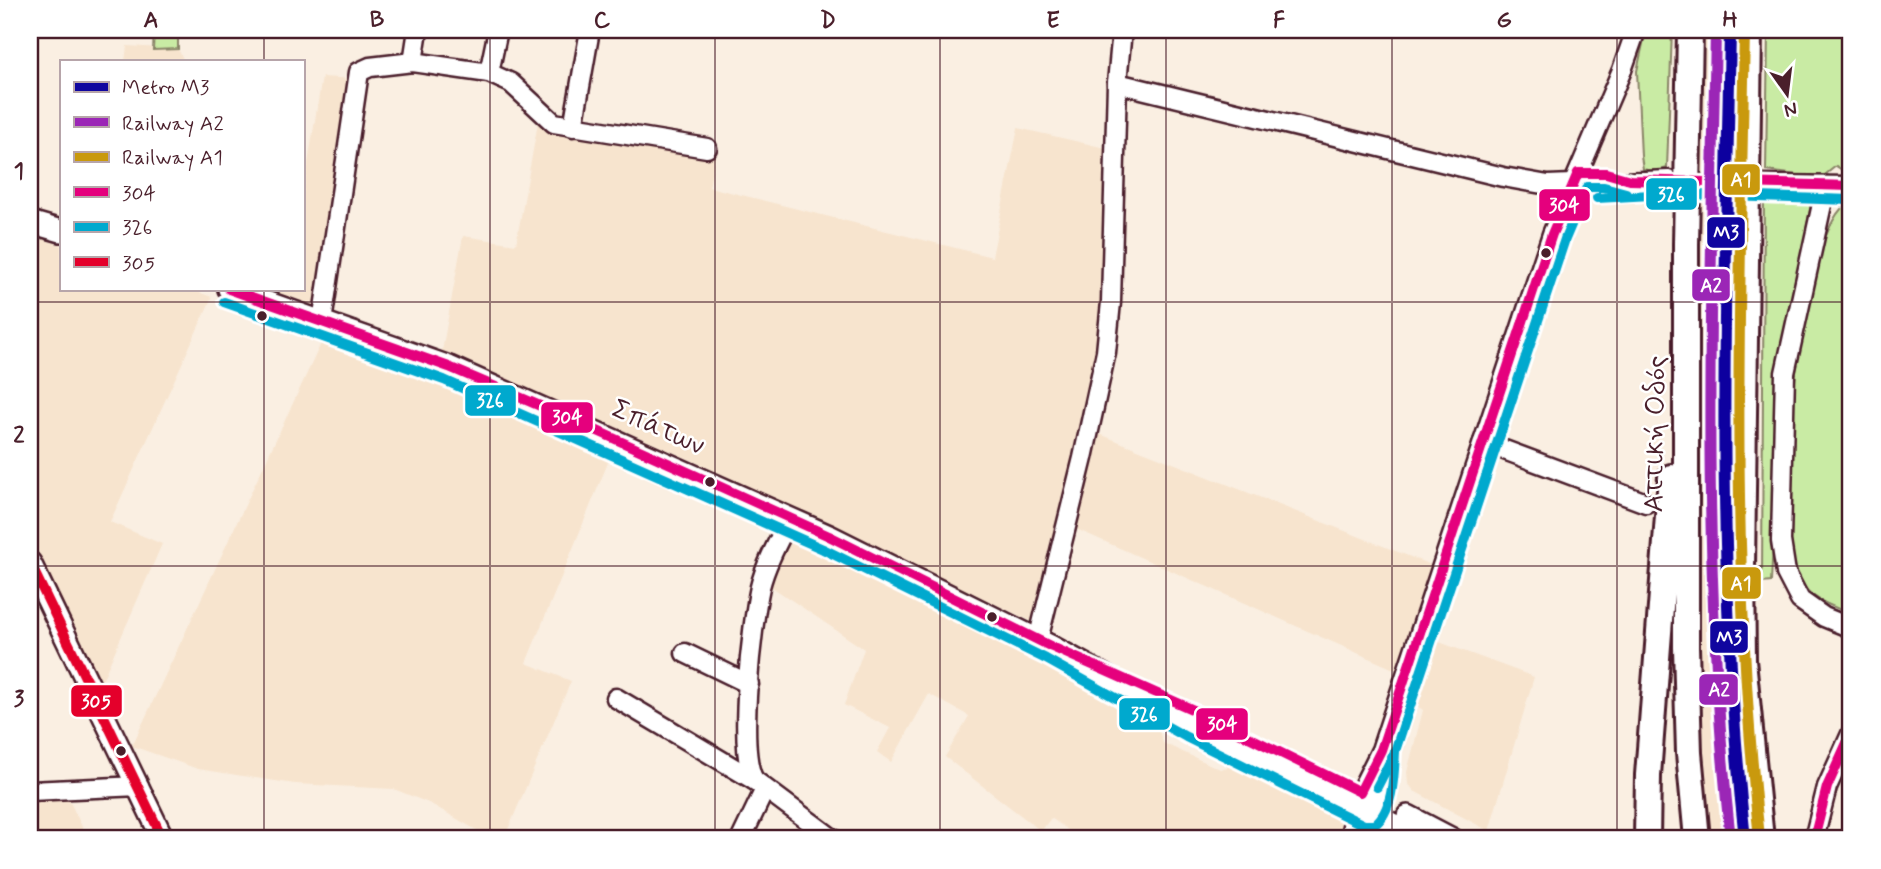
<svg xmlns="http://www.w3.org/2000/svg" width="1881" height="869" viewBox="0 0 1881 869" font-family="Mynerve,sans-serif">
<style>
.built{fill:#f7e4ce}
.green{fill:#c9eba4;stroke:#8a8568;stroke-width:2}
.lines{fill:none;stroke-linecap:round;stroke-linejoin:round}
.minor-tunnel{stroke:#d7c5bd;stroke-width:18;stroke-dasharray:18 9;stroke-linecap:butt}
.minor-casing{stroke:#4a1f2b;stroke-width:23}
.major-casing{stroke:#4a1f2b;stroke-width:26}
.highway-casing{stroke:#4a1f2b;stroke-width:30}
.minor{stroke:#fff;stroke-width:18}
.major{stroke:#fff;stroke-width:21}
.highway{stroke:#fff;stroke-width:24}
.rail{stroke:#4a1f2b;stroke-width:3.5}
.bus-1-casing{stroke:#fff;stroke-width:16}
.bus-2-casing{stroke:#fff;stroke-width:16}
.bus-3-casing{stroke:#fff;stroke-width:16}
.bus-1{stroke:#e5007d;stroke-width:10}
.bus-2{stroke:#00a9ce;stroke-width:10}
.bus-3{stroke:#e4002b;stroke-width:10}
.rail-1-casing{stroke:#fff;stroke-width:18}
.rail-2-casing{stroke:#fff;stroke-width:18}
.rail-1{stroke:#9b26b6;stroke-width:12}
.rail-2{stroke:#c9990d;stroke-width:12}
.metro-1-casing{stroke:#fff;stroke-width:18}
.metro-1{stroke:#10069f;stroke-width:12}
.grid{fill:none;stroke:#4a1f2b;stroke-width:2;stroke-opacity:0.55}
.bus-dot{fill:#4a1f2b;stroke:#fff;stroke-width:2.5}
.labels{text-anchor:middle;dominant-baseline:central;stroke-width:5;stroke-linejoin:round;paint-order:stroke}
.street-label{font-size:28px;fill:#4a1f2b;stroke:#fff}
.line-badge{stroke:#fff;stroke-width:2.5}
.badge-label{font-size:19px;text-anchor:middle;font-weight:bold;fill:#fff}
.neatline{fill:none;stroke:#4a1f2b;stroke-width:2.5}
.grid-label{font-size:23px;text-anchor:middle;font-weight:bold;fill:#4a1f2b}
</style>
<rect width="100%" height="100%" fill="#faefe2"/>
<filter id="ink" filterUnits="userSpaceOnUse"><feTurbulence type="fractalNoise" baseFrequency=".0143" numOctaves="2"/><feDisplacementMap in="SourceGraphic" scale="14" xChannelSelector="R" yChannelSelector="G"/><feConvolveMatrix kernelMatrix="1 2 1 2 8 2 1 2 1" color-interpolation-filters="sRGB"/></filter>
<g filter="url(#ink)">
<!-- built -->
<g class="built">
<path d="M1701 30H1736L1730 534 1734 652 1752 839H1709L1702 750 1698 611 1697 202Z"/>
<path d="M127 46 178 49 184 61H125Z"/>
<path d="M322 77 355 79 320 310 262 289H303V194Z"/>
<path d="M539 117 619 138 716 153 709 187 992 257 1018 128 1110 149 1108 249 1093 393 1035 623 700 464 442 351 463 236 516 244Z"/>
<path d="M30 235 61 245V289H189L212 297 110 522 162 544 101 683 30 536Z"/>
<path d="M324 337 433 372 614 448 526 663 571 681 504 839H492L431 804 394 789 295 784 198 769 132 746Z"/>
<path d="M1097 433 1431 565 1396 670 1074 528Z"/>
<path d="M791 527 1150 705 1163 743 1220 769 1253 761 1342 811 1349 818 1346 839H1081L1051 818 1041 831 945 757 969 716 929 694 891 762 877 752 890 728 844 705 864 649 766 583Z"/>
<path d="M1431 639 1534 677 1489 831 1414 791 1408 783 1407 772 1423 710 1411 702Z"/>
<path d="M67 796 88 839H30V797Z"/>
</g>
<!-- green -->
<g class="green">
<path d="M154 30H178V49L153 50Z"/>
<path d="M1646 30H1672L1667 168 1656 172 1643 169 1641 156 1637 71Z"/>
<path d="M1768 30H1851V176L1836 166 1821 178 1766 171Z"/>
<path d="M1764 192H1799L1810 201V209L1782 364 1771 582 1762 583Z"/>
<path d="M1851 201V614C1832 606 1810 600 1800 580 1773 527 1797 226 1851 201Z"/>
</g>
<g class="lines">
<!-- minor-tunnel -->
<path class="minor-tunnel" d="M1677 181 1757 185"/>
<!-- minor casing -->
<g class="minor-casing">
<g id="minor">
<path d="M413 62 489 73 511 83 554 123 707 148"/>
<path d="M489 73 498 30"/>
<path d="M1117 83 1503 177 1548 185 1669 180"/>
<path d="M573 127 590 30"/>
<path d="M1764 185 1851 186"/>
<path d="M1826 186 1785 373 1781 541 1786 573 1800 600 1824 617 1851 628"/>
<path d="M322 322 359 72 370 67 413 62 418 30"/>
<path d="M1483 442 1646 503"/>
<path d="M1038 640 1083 458 1106 352 1111 302 1117 83 1122 30"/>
<path d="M685 653 749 684"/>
<path d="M616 698 754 780 833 839"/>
<path d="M754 780C737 750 752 624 760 587 766 563 779 540 790 518"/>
<path d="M30 791 139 786"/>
<path d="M1369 812 1382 832 1394 839"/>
<path d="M741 839 765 789"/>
<path d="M1349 839 1360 792 1381 750 1552 234 1622 70 1636 30"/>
<path d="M1360 839 1380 778V754"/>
<path d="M1814 839 1827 787 1851 734"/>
</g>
</g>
<!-- major casing -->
<g class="major-casing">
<g id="major">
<path d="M30 222 61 231"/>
<path d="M229 289 449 367 829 536 1052 647 1192 724 1422 839"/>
<path d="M30 563 163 839"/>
<path d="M1408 816 1452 839"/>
</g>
</g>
<!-- highway casing -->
<g class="highway-casing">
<g id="highway">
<path d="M1690 30 1686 244V647L1689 753 1697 839"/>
<path d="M1749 30 1742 567 1743 660 1761 839"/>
<path d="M1647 839 1648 775 1671 477"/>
</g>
</g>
<!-- minor -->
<use href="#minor" class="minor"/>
<!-- major -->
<use href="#major" class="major"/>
<!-- highway -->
<use href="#highway" class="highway"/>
<!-- rail -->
<g class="rail">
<path d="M1720 30 1719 169 1725 327"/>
<path d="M1706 328 1714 223"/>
</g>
<!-- bus-1 casing -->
<g class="bus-1-casing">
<g id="bus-1">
<path d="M229 289 449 367 580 423 829 536 1052 647 1196 711 1360 792 1381 750 1552 234 1578 173H1606L1630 180 1851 186"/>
<path d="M1814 839 1827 787 1851 734"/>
</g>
</g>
<!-- bus-2 casing -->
<g class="bus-2-casing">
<g id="bus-2">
<path d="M1597 198 1669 194 1851 200"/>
<path d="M224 302 444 380 823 549 1046 659 1186 737 1364 825H1374C1394 811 1394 772 1395 750"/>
<path d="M1377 787 1394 754 1565 239 1587 187H1604L1626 193"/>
</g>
</g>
<!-- bus-3 casing -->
<g class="bus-3-casing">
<path id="bus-3" d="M30 563 163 839"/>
</g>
<!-- bus-1 -->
<use href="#bus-1" class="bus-1"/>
<!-- bus-2 -->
<use href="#bus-2" class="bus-2"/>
<!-- bus-3 -->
<use href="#bus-3" class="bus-3"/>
<!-- rail-1 casing -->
<g class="rail-1-casing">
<path id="rail-1" d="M1716 30C1711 300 1701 570 1731 839"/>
</g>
<!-- rail-2 casing -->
<g class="rail-2-casing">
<path id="rail-2" d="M1744 30C1739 301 1729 568 1759 837"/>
</g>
<!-- rail-1 -->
<use href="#rail-1" class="rail-1"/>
<!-- rail-2 -->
<use href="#rail-2" class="rail-2"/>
<!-- metro-1 casing -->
<g class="metro-1-casing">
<path id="metro-1" d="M1730 30C1725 301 1715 569 1745 839"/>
</g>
<!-- metro-1 -->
<use href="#metro-1" class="metro-1"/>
</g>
</g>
<!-- grid -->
<path class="grid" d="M264 30V61M490 30V839M715 30V839M940 30V839M1166 30V839M1392 30V839M1617 30V839M264 289V839M30 302H1851M30 566H1851"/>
<!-- markers -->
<g class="bus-dot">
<circle cx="1546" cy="253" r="6"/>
<circle cx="262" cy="316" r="6"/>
<circle cx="710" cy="482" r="6"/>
<circle cx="992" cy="617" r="6"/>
<circle cx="121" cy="751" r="6"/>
</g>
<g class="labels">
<!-- street labels -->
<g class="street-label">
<text transform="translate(658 428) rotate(24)">Σπάτων</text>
<text transform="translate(1656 434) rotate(-89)">Αττική Οδός</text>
</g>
</g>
<g class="line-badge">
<rect x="1721" y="163" width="40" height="33" rx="7" fill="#c9990d"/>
<rect x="1645" y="177" width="53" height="34" rx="7" fill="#00a9ce"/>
<rect x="1538" y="188" width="53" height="34" rx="7" fill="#e5007d"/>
<rect x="1706" y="216" width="40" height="33" rx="7" fill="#10069f"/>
<rect x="1691" y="268" width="40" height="34" rx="7" fill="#9b26b6"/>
<rect x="464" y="384" width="53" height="33" rx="7" fill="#00a9ce"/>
<rect x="540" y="401" width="54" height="33" rx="7" fill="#e5007d"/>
<rect x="1721" y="566" width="41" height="34" rx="7" fill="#c9990d"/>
<rect x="1709" y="620" width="40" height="34" rx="7" fill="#10069f"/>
<rect x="1698" y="673" width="41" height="33" rx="7" fill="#9b26b6"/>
<rect x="70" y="684" width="53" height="34" rx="7" fill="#e4002b"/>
<rect x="1118" y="697" width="53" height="34" rx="7" fill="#00a9ce"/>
<rect x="1195" y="707" width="54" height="34" rx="7" fill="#e5007d"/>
</g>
<g class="badge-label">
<text x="1741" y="186">A1</text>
<text x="1671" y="201">326</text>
<text x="1564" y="212">304</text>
<text x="1726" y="239">Μ3</text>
<text x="1711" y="292">A2</text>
<text x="490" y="407">326</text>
<text x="567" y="424">304</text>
<text x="1741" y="590">A1</text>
<text x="1729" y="644">Μ3</text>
<text x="1719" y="696">A2</text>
<text x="96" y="708">305</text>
<text x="1144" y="721">326</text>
<text x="1222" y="731">304</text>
</g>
<!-- margin -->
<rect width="1881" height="869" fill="none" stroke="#fff" stroke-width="77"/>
<!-- legend -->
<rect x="60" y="60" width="245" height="231" fill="#ffffff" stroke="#b7a5aa" stroke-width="2"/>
<rect x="74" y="82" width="35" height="10" fill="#10069f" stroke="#b7a5aa" stroke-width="2"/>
<text x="122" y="94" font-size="21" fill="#4a1f2b">Metro Μ3</text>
<rect x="74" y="117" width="35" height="10" fill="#9b26b6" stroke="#b7a5aa" stroke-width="2"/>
<text x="122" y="130" font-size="21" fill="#4a1f2b">Railway A2</text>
<rect x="74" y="152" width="35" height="10" fill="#c9990d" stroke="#b7a5aa" stroke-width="2"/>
<text x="122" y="164" font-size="21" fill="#4a1f2b">Railway A1</text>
<rect x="74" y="187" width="35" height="10" fill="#e5007d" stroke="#b7a5aa" stroke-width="2"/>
<text x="122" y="200" font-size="21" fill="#4a1f2b">304</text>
<rect x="74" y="222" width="35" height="10" fill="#00a9ce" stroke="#b7a5aa" stroke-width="2"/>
<text x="122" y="234" font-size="21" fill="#4a1f2b">326</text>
<rect x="74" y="257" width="35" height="10" fill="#e4002b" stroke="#b7a5aa" stroke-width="2"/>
<text x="122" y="270" font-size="21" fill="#4a1f2b">305</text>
<!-- north arrow -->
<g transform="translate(1787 94) rotate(166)" stroke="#ffffff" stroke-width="5" paint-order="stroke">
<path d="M0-5L12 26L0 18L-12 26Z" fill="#4a1f2b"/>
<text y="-10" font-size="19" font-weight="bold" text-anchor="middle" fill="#4a1f2b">N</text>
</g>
<rect x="38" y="38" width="1804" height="792" class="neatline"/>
<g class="grid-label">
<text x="151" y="27">A</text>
<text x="377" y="27">B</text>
<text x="602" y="27">C</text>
<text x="828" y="27">D</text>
<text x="1053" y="27">E</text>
<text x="1279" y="27">F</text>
<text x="1504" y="27">G</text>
<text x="1730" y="27">H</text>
<text x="19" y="178">1</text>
<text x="19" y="442">2</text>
<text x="19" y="706">3</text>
</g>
</svg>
